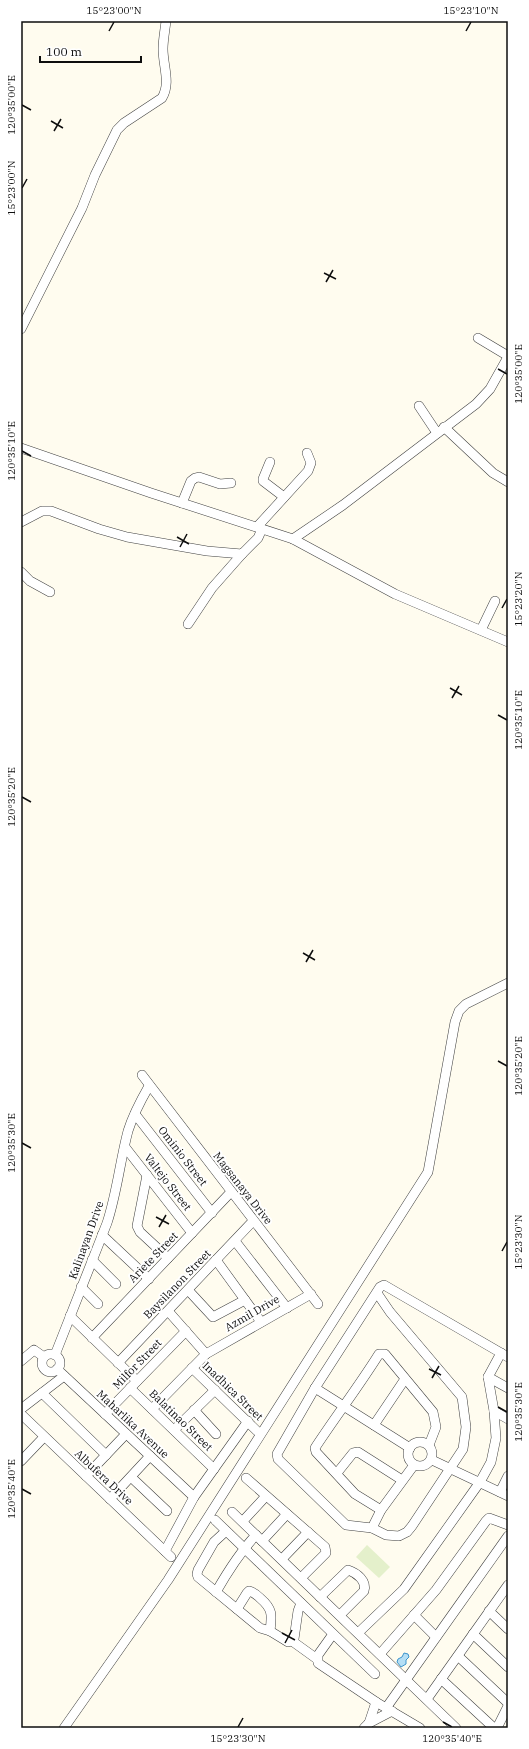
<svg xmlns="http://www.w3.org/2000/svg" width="529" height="1749" viewBox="0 0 529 1749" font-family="'IBM Plex Serif',serif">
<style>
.pitch{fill:#e4f0cb}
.water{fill:#b4def5;stroke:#3c94cc}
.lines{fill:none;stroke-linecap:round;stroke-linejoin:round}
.minor-casing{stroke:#414141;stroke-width:10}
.minor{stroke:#fff;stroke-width:9}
.ticks{fill:none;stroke:#0e0e0e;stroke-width:1.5}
.labels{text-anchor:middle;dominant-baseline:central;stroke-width:4;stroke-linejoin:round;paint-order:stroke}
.street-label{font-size:11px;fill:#0e0e0e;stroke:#fff}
.neatline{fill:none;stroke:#0e0e0e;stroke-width:1.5}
.ticks-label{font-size:10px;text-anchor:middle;fill:#0e0e0e}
</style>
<rect width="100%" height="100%" fill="#fffcef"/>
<!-- pitch -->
<path class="pitch" d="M367 1545 390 1567 379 1578 356 1557Z"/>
<!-- water -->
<path class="water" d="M404 1653 408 1654 409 1657 406 1660V1664L401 1667 397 1662 398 1659 402 1657Z"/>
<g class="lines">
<!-- minor casing -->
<g class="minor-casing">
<g id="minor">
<path d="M21 329 82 208 95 175 117 130 124 123 162 98C171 83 163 66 163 49 163 40 165 30 166 21"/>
<path d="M478 338 508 356"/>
<path d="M419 406 437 433"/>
<path d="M444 427 493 473 508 482"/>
<path d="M21 448 151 493 293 539 343 505 476 404 490 389 508 357"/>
<path d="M270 462 263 479V481L284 497"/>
<path d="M182 503 191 481 195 478 199 477 220 484 231 483"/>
<path d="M21 522 42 511H51L99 529 127 537 207 551 242 554 258 538 262 529"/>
<path d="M257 527 308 471 311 463 307 453"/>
<path d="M293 539 395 594 508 642"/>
<path d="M21 572 30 581 50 592"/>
<path d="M188 624 212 588 242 554"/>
<path d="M481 630 495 601"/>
<path d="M142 1075 318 1304"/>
<path d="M135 1114 212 1213"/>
<path d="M125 1147 192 1233"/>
<path d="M147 1175 137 1226 140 1232 168 1258"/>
<path d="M102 1235 149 1279"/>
<path d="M235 1241 287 1308"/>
<path d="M92 1260 116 1284"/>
<path d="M216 1260 261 1322"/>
<path d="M81 1287 98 1304"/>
<path d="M188 1290 213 1317 245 1300"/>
<path d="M377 1293 390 1312 462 1397 466 1427 463 1449 412 1526 407 1532 399 1536 386 1535 372 1528 346 1525 278 1459 277 1454 315 1388 380 1287 384 1285 508 1357"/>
<path d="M168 1311 206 1354"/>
<path d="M70 1316 137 1381"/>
<path d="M92 1338 231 1192"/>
<circle cx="51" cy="1363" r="9"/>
<path d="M55 1355 107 1223C117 1193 120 1161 128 1131 133 1115 141 1100 149 1086"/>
<path d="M21 1361 34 1350 44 1357"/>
<path d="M118 1363 253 1221"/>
<path d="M192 1368 257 1431"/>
<path d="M57 1369 194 1497"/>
<path d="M488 1377 508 1388"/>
<path d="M130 1388 214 1469"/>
<path d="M315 1388 410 1448"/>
<path d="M42 1393 106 1455"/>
<path d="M21 1409 64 1376"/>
<path d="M152 1409 206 1354 311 1294"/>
<path d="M194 1410 216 1434"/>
<path d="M494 1411 508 1419"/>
<path d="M21 1414 171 1557"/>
<path d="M105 1414 186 1331"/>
<path d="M374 1425 405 1379"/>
<path d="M174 1430 215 1390"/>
<circle cx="420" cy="1454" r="12"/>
<path d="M432 1460 508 1496"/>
<path d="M21 1461 44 1437"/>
<path d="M337 1473 353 1453 358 1452 402 1480"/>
<path d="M86 1476 126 1434"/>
<path d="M131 1477 167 1511"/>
<path d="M246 1478 325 1547 326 1553 301 1578"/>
<path d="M500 1492 508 1476"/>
<path d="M110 1499 150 1456"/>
<path d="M381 1510 355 1494 316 1452 315 1448C336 1416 359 1386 379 1354H385L433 1412 436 1427 429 1445"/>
<path d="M232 1512 456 1728"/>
<path d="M215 1520 375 1674"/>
<path d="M243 1521 266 1496"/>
<path d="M372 1528 381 1510 414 1465"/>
<path d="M226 1531 214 1542 198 1570 197 1574 198 1577 260 1628 270 1631 288 1642 292 1641 294 1639 298 1611 301 1603"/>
<path d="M262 1541 287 1514"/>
<path d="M165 1551 194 1497 248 1421"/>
<path d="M282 1559 308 1532"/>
<path d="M216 1592C228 1571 240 1552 256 1535"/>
<path d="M320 1597 348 1570C357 1573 367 1581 364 1591L340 1615"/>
<path d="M237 1609 247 1593 249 1591C254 1592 257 1595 260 1598 273 1609 272 1615 270 1631"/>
<path d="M489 1611 508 1629"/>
<path d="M414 1615 436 1637"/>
<path d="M358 1633 404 1589 480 1482 491 1462 496 1438 494 1411 488 1377 501 1353"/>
<path d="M333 1634 318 1655V1663L376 1702 420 1728"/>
<path d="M473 1634 508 1667"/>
<path d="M292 1641 317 1659"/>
<path d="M380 1654 436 1590 486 1521 489 1518 508 1525"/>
<path d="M458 1656 508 1703"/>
<path d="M441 1679 494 1728"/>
<path d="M427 1699 508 1585"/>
<path d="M386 1708 508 1536"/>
<path d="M369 1723 376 1702"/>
<path d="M64 1728 168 1580 428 1172 455 1022 459 1011 466 1004 508 983"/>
<path d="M364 1728 369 1723 392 1711"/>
<path d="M497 1728 508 1706"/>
</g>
</g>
<!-- minor -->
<use href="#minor" class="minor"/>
</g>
<!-- ticks -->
<path class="ticks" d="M109 31 114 22M466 31 471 22M22 105 31 110M51 121 63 128M54 131 61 119M22 188 27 179M324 273 336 279M326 282 333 270M498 369 507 374M22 451 31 456M177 537 189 544M180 547 187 534M502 608 507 599M450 688 462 695M452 698 459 686M498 715 507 720M22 797 31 802M303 953 315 960M306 962 313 950M498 1061 507 1066M22 1143 31 1148M156 1217 169 1224M159 1227 166 1215M502 1251 507 1242M429 1369 441 1375M432 1378 439 1366M498 1407 507 1412M22 1489 31 1494M282 1633 295 1640M285 1643 292 1630M443 1722 452 1727M238 1727 243 1718"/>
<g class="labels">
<!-- street labels -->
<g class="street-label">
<text transform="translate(183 1156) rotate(52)">Ominio Street</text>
<text transform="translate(168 1182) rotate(52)">Valtejo Street</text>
<text transform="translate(243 1188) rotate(52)">Magsanaya Drive</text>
<text transform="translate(86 1240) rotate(-70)">Kalinayan Drive</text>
<text transform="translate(153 1257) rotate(-46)">Ariete Street</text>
<text transform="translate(177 1284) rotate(-46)">Baysilanon Street</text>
<text transform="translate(252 1313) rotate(-30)">Azmil Drive</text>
<text transform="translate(137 1364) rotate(-46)">Milfor Street</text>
<text transform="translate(233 1391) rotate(44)">Inadhica Street</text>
<text transform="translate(181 1420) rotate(44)">Balatinao Street</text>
<text transform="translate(133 1424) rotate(43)">Maharlika Avenue</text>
<text transform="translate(104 1477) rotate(43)">Albufera Drive</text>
</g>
</g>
<!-- border -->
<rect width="529" height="1749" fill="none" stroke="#ffffff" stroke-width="44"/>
<!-- scale -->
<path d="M40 56v6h101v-6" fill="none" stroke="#0e0e0e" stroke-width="2"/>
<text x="46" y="56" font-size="12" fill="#0e0e0e" stroke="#ffffff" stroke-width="3" paint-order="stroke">100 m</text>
<rect x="22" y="22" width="485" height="1705" class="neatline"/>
<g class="ticks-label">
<text x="114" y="14">15°23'00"N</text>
<text x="471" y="14">15°23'10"N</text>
<text transform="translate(11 105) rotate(-90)" y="4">120°35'00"E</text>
<text transform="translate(11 188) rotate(-90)" y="4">15°23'00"N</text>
<text transform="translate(518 374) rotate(-90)" y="4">120°35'00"E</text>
<text transform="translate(11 451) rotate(-90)" y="4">120°35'10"E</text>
<text transform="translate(518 599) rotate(-90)" y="4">15°23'20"N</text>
<text transform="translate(518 720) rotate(-90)" y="4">120°35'10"E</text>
<text transform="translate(11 797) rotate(-90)" y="4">120°35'20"E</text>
<text transform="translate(518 1066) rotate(-90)" y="4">120°35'20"E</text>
<text transform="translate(11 1143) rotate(-90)" y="4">120°35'30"E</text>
<text transform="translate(518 1242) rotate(-90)" y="4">15°23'30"N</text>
<text transform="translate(518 1412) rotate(-90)" y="4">120°35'30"E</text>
<text transform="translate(11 1489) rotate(-90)" y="4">120°35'40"E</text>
<text x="238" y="1742">15°23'30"N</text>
<text x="452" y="1742">120°35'40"E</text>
</g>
</svg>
